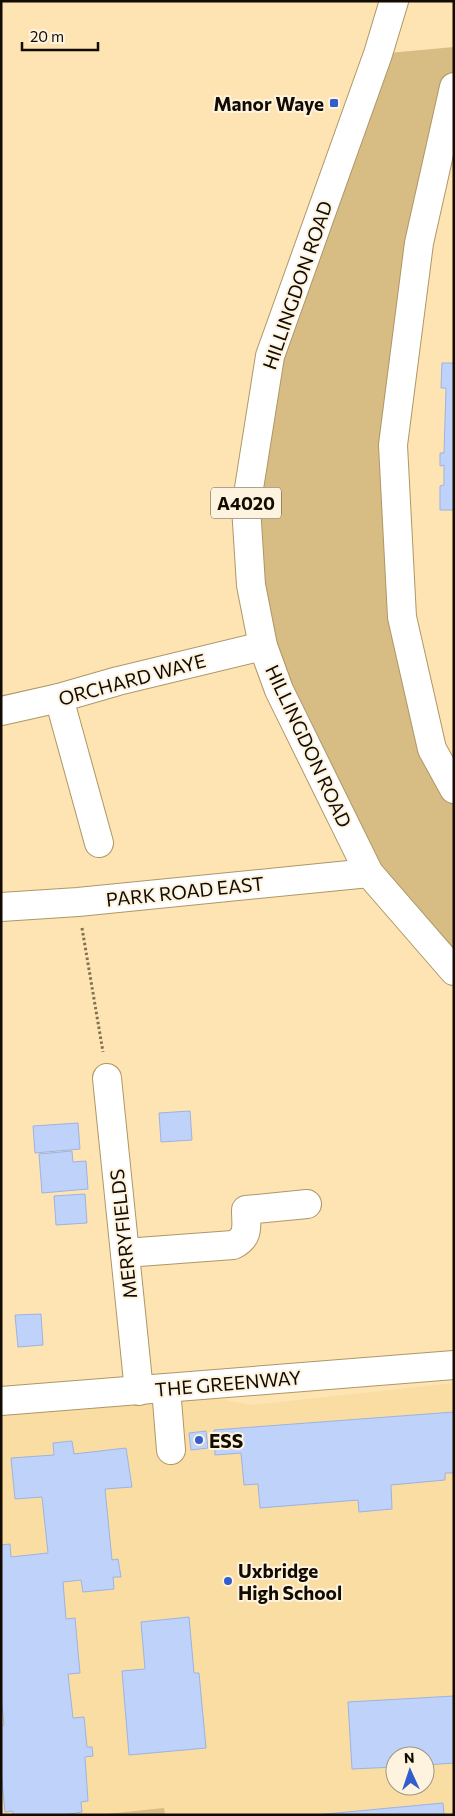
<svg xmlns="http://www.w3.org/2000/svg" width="455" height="1816" viewBox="0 0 455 1816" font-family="Commissioner,sans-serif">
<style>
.built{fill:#f9dda3;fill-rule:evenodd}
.green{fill:#d7bc83}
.building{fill:#bfd2f9;stroke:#9db3e1}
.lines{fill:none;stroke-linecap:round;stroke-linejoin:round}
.minor-casing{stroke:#ae9767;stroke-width:30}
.major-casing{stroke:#ae9767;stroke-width:30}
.path{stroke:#817154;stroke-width:3;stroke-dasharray:2.5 2.5;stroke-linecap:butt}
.minor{stroke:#fff;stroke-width:28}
.major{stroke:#fff;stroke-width:28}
.poi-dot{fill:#325dcd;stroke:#fdf3df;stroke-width:2}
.labels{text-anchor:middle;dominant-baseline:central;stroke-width:4;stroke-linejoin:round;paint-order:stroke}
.shield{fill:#fdf3df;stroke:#595143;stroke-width:1}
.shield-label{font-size:18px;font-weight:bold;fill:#130b00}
.poi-label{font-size:19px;font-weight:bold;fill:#130b00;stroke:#fdf3df;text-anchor:start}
.street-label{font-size:19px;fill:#130b00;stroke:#fdf3df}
</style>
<rect width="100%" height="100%" fill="#fde4b2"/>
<!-- built -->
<path class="built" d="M454 1383V1815H1V1401L166 1388 251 1405ZM395 1756H425V1786H395Z"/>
<!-- green -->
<g class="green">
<path d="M454 47V87L393 445 402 617 454 789V971L369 873 279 690 251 585 270 356 378 54Z"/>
<path d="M164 1808 165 1815H96Z"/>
</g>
<!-- building -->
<g class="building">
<path d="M442 363H454V510H440V486L444 485V465L440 466V453H444L446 388H441Z"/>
<path d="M190 1111 192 1140 161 1142 159 1113Z"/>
<path d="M78 1123 80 1149 35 1153 33 1126Z"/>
<path d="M72 1151 73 1162 86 1161 88 1189 42 1193 39 1154Z"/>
<path d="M85 1194 87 1223 56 1225 54 1196Z"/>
<path d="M41 1314 43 1345 18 1347 15 1315Z"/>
<path d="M454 1412V1473H445V1480L391 1485 392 1509 359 1512 358 1500 260 1508 258 1484 244 1485 241 1453 215 1455 214 1430Z"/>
<path d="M206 1431 208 1448 191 1450 189 1433Z"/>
<path d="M72 1441 74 1454 126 1448 132 1487 105 1489 112 1560 118 1559 121 1577H113L114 1589 83 1592 81 1580 63 1582 66 1619 75 1618 80 1673 68 1674 73 1718 84 1717 87 1747H92L93 1756 85 1757 88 1801 81 1802 82 1812 63 1815H13V1811L5 1812 1 1771V1725H4L1 1696V1545L10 1544 11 1557 48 1553 42 1497 15 1499 11 1458 54 1455 53 1443Z"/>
<path d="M189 1617 194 1673H199L206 1748 129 1755 122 1671 145 1669 141 1622Z"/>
<path d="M454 1696V1763L425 1765V1756H395V1767L352 1769 348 1702Z"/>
<path d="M443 1803 444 1815H315Z"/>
</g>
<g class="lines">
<!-- minor casing -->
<g class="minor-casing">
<g id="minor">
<path d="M59 698 99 843"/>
<path d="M1 711 59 698 118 681 263 646"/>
<path d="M1 907 78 902 369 873"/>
<path d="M107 1078 139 1391"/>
<path d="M125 1253 233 1245C250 1237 246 1226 246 1210L307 1204"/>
<path d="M166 1388 171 1450"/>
<path d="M1 1401 454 1365"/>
</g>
</g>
<!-- major casing -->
<g class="major-casing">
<g id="major">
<path d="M394 1 378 54 270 356 246 507 251 585 263 646 279 690 369 873 454 971"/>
<path d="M454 87 419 243 393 445 402 617 432 749 454 789"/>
</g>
</g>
<!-- path -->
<path class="path" d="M82 928 103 1052"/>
<!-- minor -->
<use href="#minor" class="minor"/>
<!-- major -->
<use href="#major" class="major"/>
</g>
<!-- markers -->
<g class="poi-dot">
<rect x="329" y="98" width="10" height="10" rx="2.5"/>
<circle cx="199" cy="1440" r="5"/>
<circle cx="228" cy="1581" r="5"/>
</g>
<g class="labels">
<!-- shield labels -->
<rect class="shield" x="211" y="487.5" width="70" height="31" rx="4"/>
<g class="shield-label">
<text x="246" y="503">A4020</text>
</g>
<!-- poi labels -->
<g class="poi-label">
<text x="324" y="103" text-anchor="end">Manor Waye</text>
<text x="209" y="1440">ESS</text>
<text x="238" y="1570">Uxbridge<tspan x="238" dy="22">High School</tspan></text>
</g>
<!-- street labels -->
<g class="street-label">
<text transform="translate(297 285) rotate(-71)">HILLINGDON ROAD</text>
<text transform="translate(132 679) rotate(-15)">ORCHARD WAYE</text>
<text transform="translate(309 746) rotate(65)">HILLINGDON ROAD</text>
<text transform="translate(185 891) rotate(-6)">PARK ROAD EAST</text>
<text transform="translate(123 1234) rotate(-96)">MERRYFIELDS</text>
<text transform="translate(228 1383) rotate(-5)">THE GREENWAY</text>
</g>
</g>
<!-- border -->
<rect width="455" height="1816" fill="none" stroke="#130b00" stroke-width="5"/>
<!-- north arrow -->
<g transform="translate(410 1771) rotate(357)"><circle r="24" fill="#fdf3df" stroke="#9f9686"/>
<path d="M0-4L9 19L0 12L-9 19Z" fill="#325dcd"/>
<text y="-8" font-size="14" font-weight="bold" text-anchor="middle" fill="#130b00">N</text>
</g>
<!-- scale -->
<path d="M22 42v8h76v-8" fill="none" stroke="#130b00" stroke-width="2.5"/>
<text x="30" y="42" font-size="15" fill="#130b00" stroke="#fdf3df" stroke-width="4" paint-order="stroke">20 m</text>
</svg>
